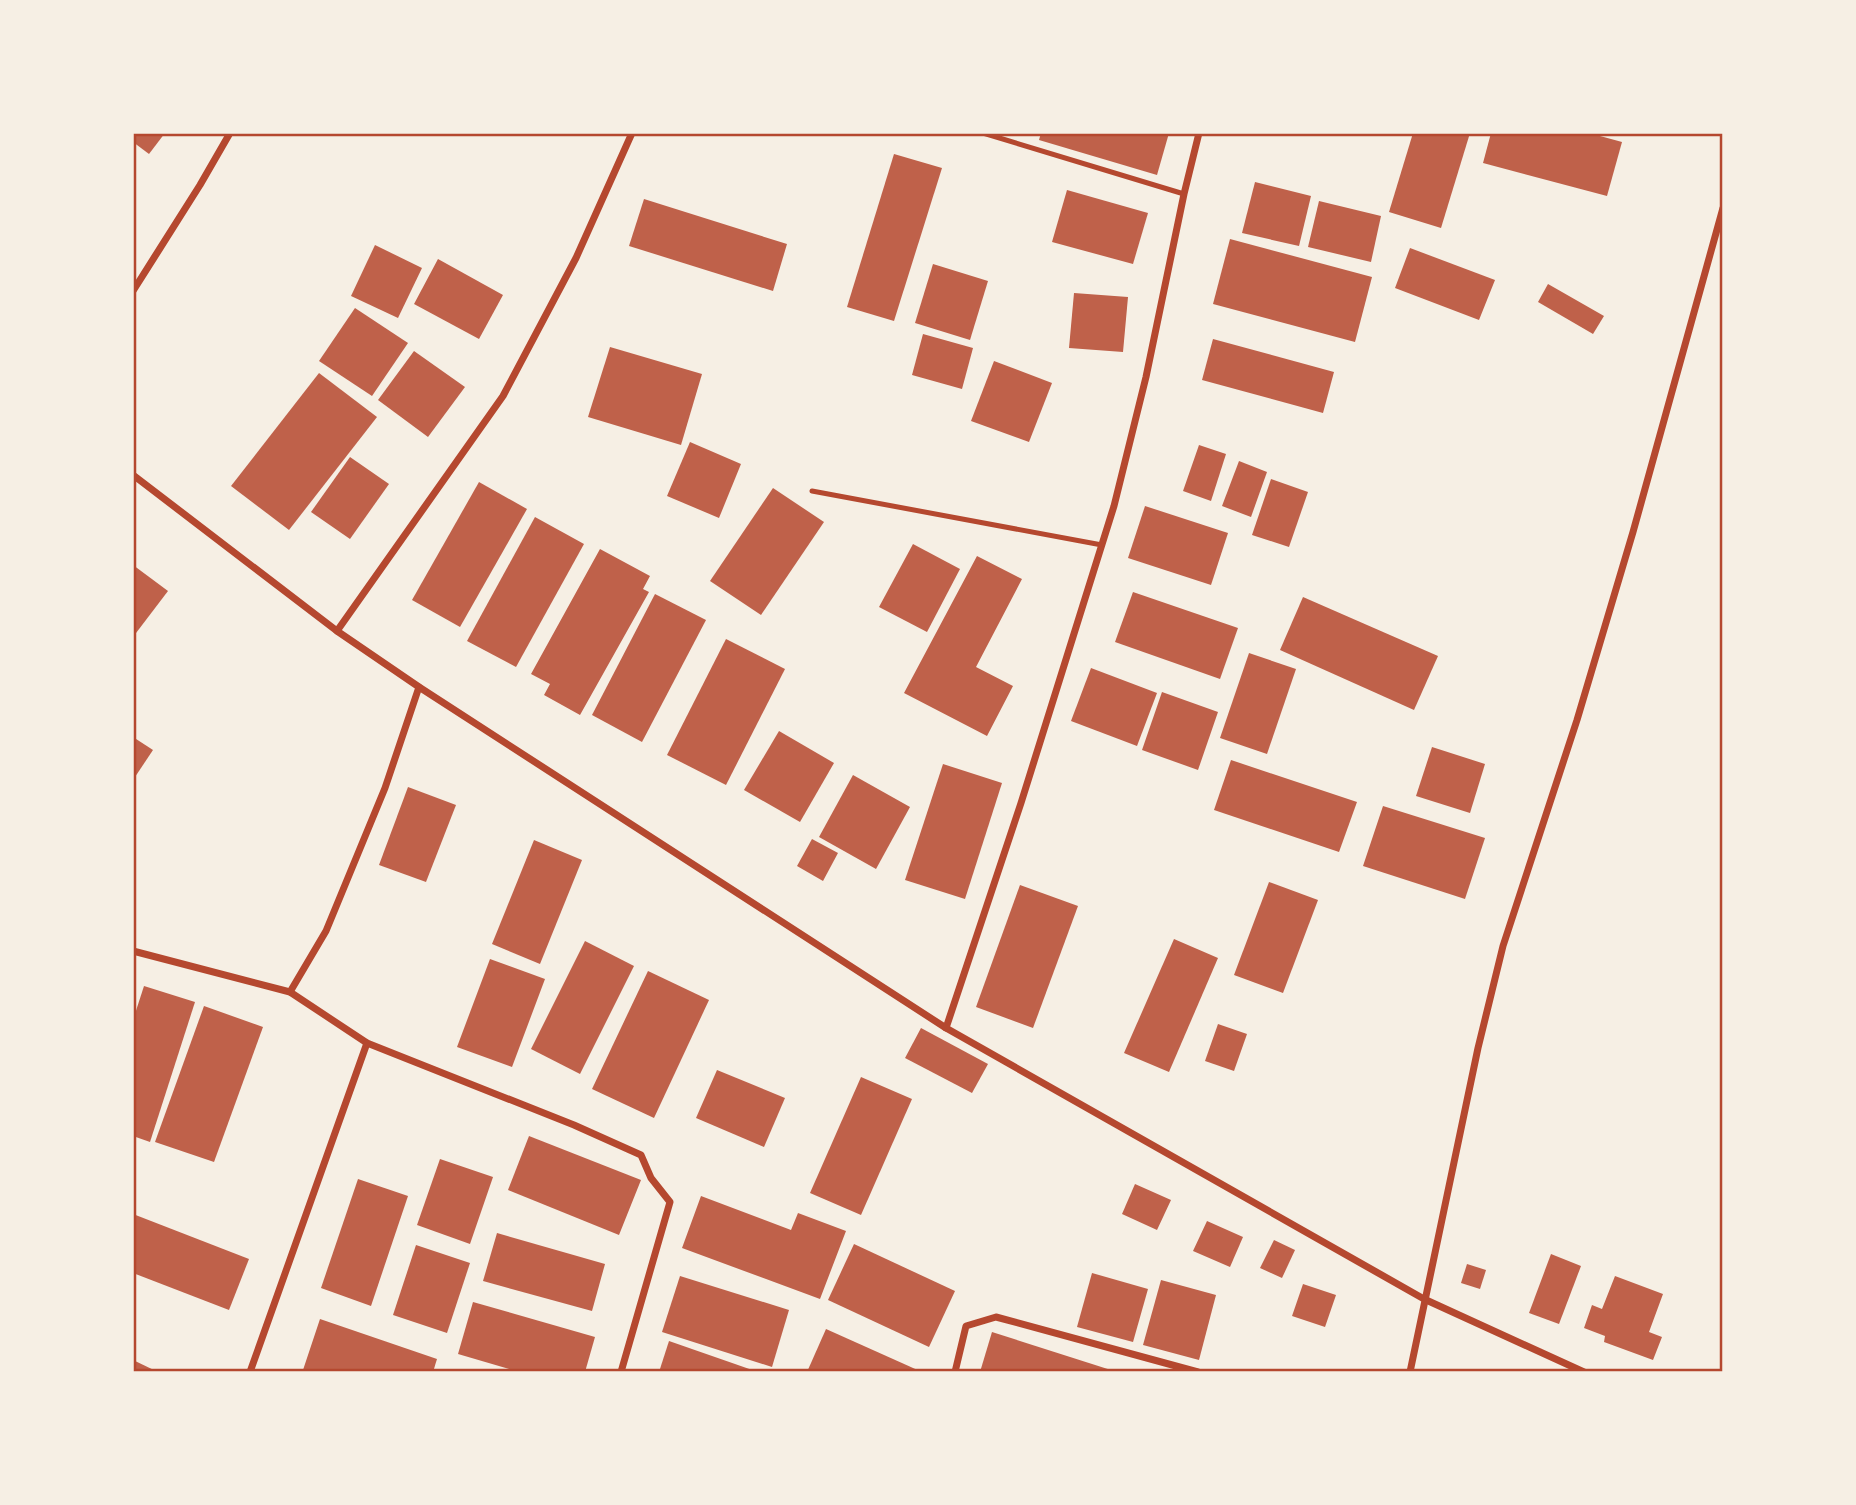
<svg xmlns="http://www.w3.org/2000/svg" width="1856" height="1505" viewBox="0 0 1856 1505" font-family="Helvetica,sans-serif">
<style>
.building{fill:#bf614a}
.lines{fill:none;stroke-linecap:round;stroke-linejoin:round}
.service{stroke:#b5482f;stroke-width:5}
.minor{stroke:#b5482f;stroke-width:7}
.neatline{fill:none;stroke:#b5482f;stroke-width:2.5}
</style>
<rect width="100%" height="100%" fill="#f6efe4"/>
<!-- building -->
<g class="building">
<path d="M133 133H165L149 154 133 142Z"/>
<path d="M1041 133H1169L1157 175 1039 140Z"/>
<path d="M1413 133H1470L1441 228 1389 212Z"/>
<path d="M1491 133H1589L1622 142 1607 196 1483 163Z"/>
<path d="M894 154 942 168 894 321 847 307Z"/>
<path d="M1255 182 1311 196 1299 246 1242 233Z"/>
<path d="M1067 190 1148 213 1133 264 1052 242Z"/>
<path d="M644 199 787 244 773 291 629 246Z"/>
<path d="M1319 201 1381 216 1371 262 1308 247Z"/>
<path d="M1230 239 1372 277 1355 342 1213 304Z"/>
<path d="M375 245 422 268 398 318 351 296Z"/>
<path d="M1410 248 1495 280 1479 320 1395 288Z"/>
<path d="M438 259 503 295 479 339 414 304Z"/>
<path d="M933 264 988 281 970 340 915 323Z"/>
<path d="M1548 284 1604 316 1593 334 1538 302Z"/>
<path d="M1074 293 1128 297 1123 352 1069 348Z"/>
<path d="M355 308 408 343 372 396 319 361Z"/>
<path d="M923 334 973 348 962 389 912 375Z"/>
<path d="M1213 339 1334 372 1323 413 1202 380Z"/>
<path d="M610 347 702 374 681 445 588 417Z"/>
<path d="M414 351 465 387 428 437 378 400Z"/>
<path d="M994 361 1052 383 1029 442 971 421Z"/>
<path d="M319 373 377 417 289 530 231 486Z"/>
<path d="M690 442 741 464 719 518 667 496Z"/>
<path d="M1199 445 1226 454 1211 501 1183 491Z"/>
<path d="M350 457 389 484 350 539 311 512Z"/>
<path d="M1239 461 1267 472 1251 517 1222 506Z"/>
<path d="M1271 479 1308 492 1289 547 1252 535Z"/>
<path d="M479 482 527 509 460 627 412 600Z"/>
<path d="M773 488 824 522 761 615 710 581Z"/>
<path d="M1145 506 1228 533 1211 585 1128 558Z"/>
<path d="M535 517 584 544 516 667 467 641Z"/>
<path d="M913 544 960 569 927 632 879 607Z"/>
<path d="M600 549 650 576 643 589 649 592 580 715 544 695 550 684 531 674Z"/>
<path d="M977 556 1022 579 976 667 1013 686 987 736 904 693Z"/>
<path d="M133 565 168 591 133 637Z"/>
<path d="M1133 592 1238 628 1220 679 1115 642Z"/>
<path d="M655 594 706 620 642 742 592 715Z"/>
<path d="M1303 597 1438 656 1414 710 1280 650Z"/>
<path d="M726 639 785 669 726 785 667 755Z"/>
<path d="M1249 653 1296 669 1267 754 1220 738Z"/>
<path d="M1091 668 1157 693 1137 746 1071 721Z"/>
<path d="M1162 692 1218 712 1198 770 1142 750Z"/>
<path d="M779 731 834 763 800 822 744 790Z"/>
<path d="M133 737 153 750 133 780Z"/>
<path d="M1432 747 1485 764 1470 813 1416 796Z"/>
<path d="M1231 760 1357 802 1339 852 1214 810Z"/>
<path d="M943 764 1002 783 965 899 905 880Z"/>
<path d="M853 775 910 807 876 869 819 837Z"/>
<path d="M408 787 456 805 426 882 379 865Z"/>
<path d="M1383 806 1485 838 1465 899 1363 866Z"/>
<path d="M812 839 838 853 823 881 797 866Z"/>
<path d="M534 840 582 860 540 964 492 944Z"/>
<path d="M1269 882 1318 900 1283 993 1234 975Z"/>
<path d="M1020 885 1078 906 1033 1028 976 1007Z"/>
<path d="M1174 939 1218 958 1169 1072 1124 1053Z"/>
<path d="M585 941 634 966 580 1074 531 1049Z"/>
<path d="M490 959 545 979 512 1067 457 1047Z"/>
<path d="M648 971 709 1000 654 1118 592 1089Z"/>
<path d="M144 986 195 1002 150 1142 133 1136V1020Z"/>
<path d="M204 1006 263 1027 214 1162 155 1142Z"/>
<path d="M1218 1024 1247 1034 1234 1071 1205 1061Z"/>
<path d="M921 1028 988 1064 972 1093 905 1058Z"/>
<path d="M717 1070 785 1098 764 1147 696 1118Z"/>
<path d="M861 1077 912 1099 861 1215 810 1193Z"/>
<path d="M529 1136 641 1180 619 1235 508 1190Z"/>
<path d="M440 1159 493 1177 470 1244 417 1225Z"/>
<path d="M358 1179 408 1196 371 1306 321 1288Z"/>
<path d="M1135 1184 1171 1200 1157 1230 1122 1214Z"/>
<path d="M701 1196 791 1230 798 1213 846 1231 820 1299 682 1248Z"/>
<path d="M133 1214 249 1259 229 1310 133 1273Z"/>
<path d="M1207 1221 1243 1237 1230 1267 1193 1251Z"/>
<path d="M497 1233 605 1264 592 1311 483 1281Z"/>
<path d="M1274 1240 1295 1250 1282 1278 1260 1268Z"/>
<path d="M854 1244 955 1291 929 1347 828 1300Z"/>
<path d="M416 1245 470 1263 447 1333 393 1315Z"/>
<path d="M1551 1254 1581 1266 1559 1324 1529 1313Z"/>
<path d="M1467 1264 1486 1270 1480 1289 1461 1283Z"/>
<path d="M1092 1273 1148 1289 1133 1342 1077 1327Z"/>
<path d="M680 1276 789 1310 772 1367 662 1332Z"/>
<path d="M1615 1276 1663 1294 1649 1332 1662 1337 1653 1360 1604 1342 1605 1336 1584 1328 1592 1305 1602 1309Z"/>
<path d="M1161 1280 1216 1295 1199 1360 1143 1345Z"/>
<path d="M1303 1284 1336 1295 1325 1327 1292 1316Z"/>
<path d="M473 1302 595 1337 585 1372H519L458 1354Z"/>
<path d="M320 1319 437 1359 433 1372H309L303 1370Z"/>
<path d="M826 1329 922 1372H807Z"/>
<path d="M992 1332 1114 1371V1372H980Z"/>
<path d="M669 1341 758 1372H659Z"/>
<path d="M133 1360 158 1372H133Z"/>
</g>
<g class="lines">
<!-- service -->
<g class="service">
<path d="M983 133 1184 194"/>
<path d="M812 491 1102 545"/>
</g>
<!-- minor -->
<g class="minor">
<path d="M133 291 200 185 230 133"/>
<path d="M133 475 337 631 419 687 946 1028 1424 1299 1584 1372"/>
<path d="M337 631 503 396 576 258 632 133"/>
<path d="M133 951 290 992 367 1043 574 1125 641 1155 651 1178 670 1202 621 1372"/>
<path d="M290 992 326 931 385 788 419 687"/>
<path d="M946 1028 1021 803 1114 506 1146 377 1184 194 1199 133"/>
<path d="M250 1372 367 1043"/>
<path d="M955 1372 966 1326 996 1317 1198 1372"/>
<path d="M1410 1372 1478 1048 1503 946 1577 720 1633 532 1723 208"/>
</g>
</g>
<!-- border -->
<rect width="1856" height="1505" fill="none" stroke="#f6efe4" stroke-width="270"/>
<rect x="135" y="135" width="1586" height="1235" class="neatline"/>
</svg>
